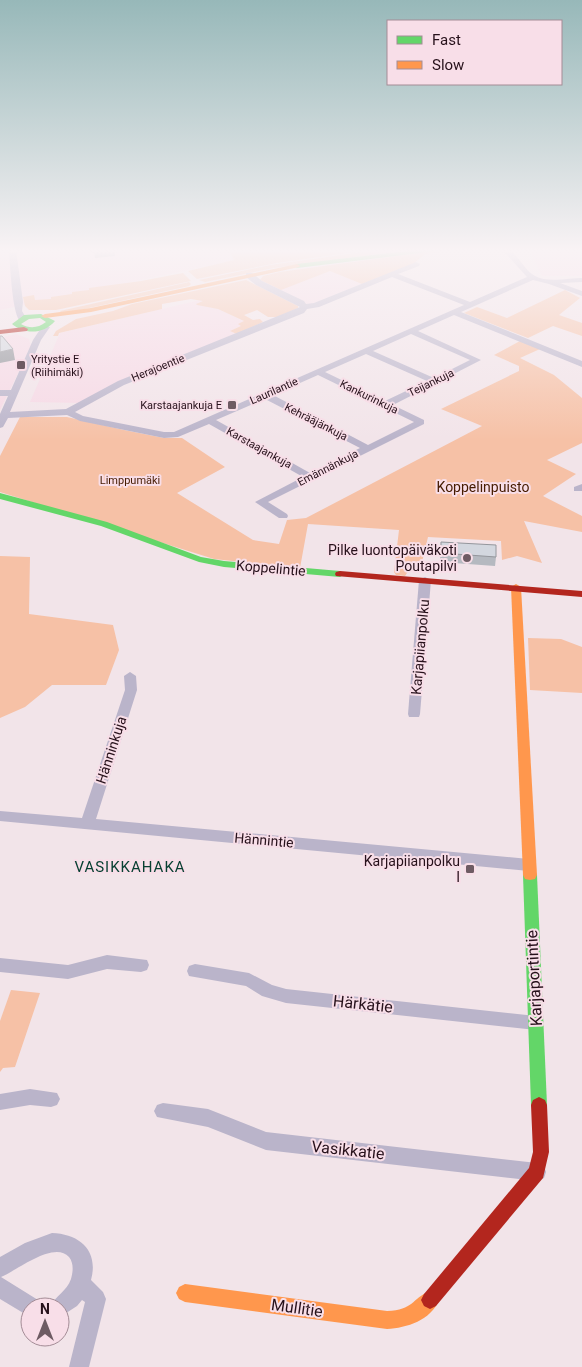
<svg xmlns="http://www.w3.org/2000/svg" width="582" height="1367" viewBox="0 0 582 1367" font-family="Roboto,sans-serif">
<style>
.built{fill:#f6d9e5}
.green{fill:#f6c1a6}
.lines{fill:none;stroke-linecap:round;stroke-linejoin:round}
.street{fill:#bab4ca;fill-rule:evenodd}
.fast{fill:#63d668;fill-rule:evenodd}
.slow{fill:#ff974d;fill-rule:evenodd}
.jam{fill:#b3261e;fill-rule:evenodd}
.wall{fill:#b5b9c0}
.shaded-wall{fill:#94969c}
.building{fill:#d3d7df;stroke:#94969c}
.poi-dot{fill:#6e5b63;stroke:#f8dee8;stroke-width:2}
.labels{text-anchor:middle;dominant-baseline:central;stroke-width:4;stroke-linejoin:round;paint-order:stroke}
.far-poi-label{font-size:11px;fill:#27111b;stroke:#f8dee8;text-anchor:start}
.far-street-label{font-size:11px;fill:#27111b;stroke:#f8dee8}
.far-park-label{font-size:11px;fill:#451b00;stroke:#f8dee8}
.park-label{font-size:14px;fill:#451b00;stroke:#f8dee8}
.poi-label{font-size:14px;fill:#27111b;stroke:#f8dee8;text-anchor:end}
.street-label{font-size:14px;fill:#27111b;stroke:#f8dee8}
.neighbourhood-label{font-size:15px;letter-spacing:1px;fill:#084032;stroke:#f8dee8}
.near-street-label{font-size:16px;fill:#27111b;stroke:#f8dee8}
</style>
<rect width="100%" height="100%" fill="#f2e4e9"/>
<!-- built -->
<g class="built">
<path d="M0 249H229L235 260 0 310Z"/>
<path d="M529 249H582V276H542Z"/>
<path d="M330 271 362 284 304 307 274 292Z"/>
<path d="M200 300 204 302 197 304 218 309 245 322 239 324 241 326 231 331 237 334 133 375 81 403 30 402 60 333Z"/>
<path d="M16 334 29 339 31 347 0 410V338Z"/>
</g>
<!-- green -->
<g class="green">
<path d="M229 249H376L277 263 197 279 188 271 234 260Z"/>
<path d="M384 249H412L274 268 205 282 199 280 270 265Z"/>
<path d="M448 249H461L425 254 413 264 362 284 330 271 281 290 260 280 263 276 280 272Z"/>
<path d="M183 273 191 281 56 310H29L25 306 23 297 34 295 35 300 51 299V297L72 294V292L89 290V288L141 281Z"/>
<path d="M246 280 298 306V308L279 317H268L257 310 244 315 253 320 260 319 263 322 237 334 230 331 241 326 238 324 244 321 218 309 197 305 196 304 203 301 191 299 162 304V309L59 333 58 336H53L56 331 76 319 113 311 132 304Z"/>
<path d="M189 282 191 284 189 286 62 314 60 311Z"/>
<path d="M565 290 580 298 559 315 582 323V336L553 326 528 338 464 313 477 307 507 318Z"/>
<path d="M520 341 540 349 520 358 554 375 582 398V443L547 460 576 474 543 496 582 516V532L524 521 542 563 517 556 502 560 501 541 428 537 422 562 413 564 405 576 396 575 394 572 399 530 308 524 300 568 214 559 0 492V456L20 417H67L124 430 164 438H182L225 467 177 493 253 540 279 544 287 520 306 518 482 426 441 409 519 371V366L494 355Z"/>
<path d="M0 556 30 557 29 614 113 625 119 650 106 685H52L25 707 0 718Z"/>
<path d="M528 638 561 639 582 647V693L530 690Z"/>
<path d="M11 990 40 993 15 1067 3 1068 0 1072V1021Z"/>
</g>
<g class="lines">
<!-- street -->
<g class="street">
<path d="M9 249H16L23 302 22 311 26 318 22 320H19C12 309 10 265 9 249Z"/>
<path d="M498 249C519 248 520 268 535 276 547 283 569 278 582 278V282L560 283 582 291V296L549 284 533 280 461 312 582 361V367L454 315 418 331 481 360 393 405 424 420V424L268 502 287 514 288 516 287 518H279L255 502 303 477 209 424 178 437 164 438 80 421 67 415 8 418 3 427 0 428V414L8 396H0V390H11L33 340 43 325 50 327 41 340 10 412 66 409 118 381 300 307 256 285 246 277V273H252L262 281 304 301 306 304 314 303 416 262 420 264 419 266 398 274 470 302 527 277 507 255ZM392 277 464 305 174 432H164L83 416 75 412 124 385 304 313 307 309 319 307ZM411 334 470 360 434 378 373 351ZM366 354 427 381 385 401 325 372ZM318 375 414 422 368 445 273 395ZM265 399 360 448 310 473 216 420Z"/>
<path d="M582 484V491H574V487Z"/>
<path d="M425 577 431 580 420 714 419 717H409L408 714 419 580Z"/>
<path d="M130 672 136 676 137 690 96 819 529 859 534 861 536 865 534 869 529 871 0 821V811L82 818 125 690 124 676Z"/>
<path d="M107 955 147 960 149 965 147 970 141 972 107 969 68 979 0 972V958L68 965Z"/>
<path d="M195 964 249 973 272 985 286 989 536 1016 542 1018 544 1023 542 1028 536 1030 286 1003 262 996 246 986 189 976 187 971 189 966Z"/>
<path d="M30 1089 57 1093 60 1099 57 1105 51 1107 30 1105 0 1110V1094Z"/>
<path d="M163 1103 208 1109 266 1132 537 1163 544 1166 546 1172 544 1178 537 1181 266 1150 208 1127 157 1117 154 1111 157 1105Z"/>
<path d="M52 1233C80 1234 99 1251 91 1280L103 1292 106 1299 89 1367H69L85 1302 82 1300 77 1306 60 1317V1307H50C55 1296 67 1291 71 1279 73 1272 74 1263 69 1257 54 1240 16 1271 1 1277L38 1300 41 1307H30V1317L0 1299V1257L25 1243Z"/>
</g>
<!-- fast -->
<g class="fast">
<path d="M422 249H439L436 251 297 268 294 266 297 264Z"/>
<path d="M41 314 55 321C44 334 25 335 12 324L24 315ZM40 318 46 322C38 328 30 329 21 324L29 319Z"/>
<path d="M0 493 107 522 201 557 224 561 340 571 345 574 340 577 224 567 199 562 101 526 0 499Z"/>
<path d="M530 870 535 871 537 875 547 1105 545 1110 539 1113 533 1110 531 1105 523 875 525 871Z"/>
</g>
<!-- slow -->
<g class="slow">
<path d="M297 264 300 266 299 267 91 312 45 318 41 316 45 314 91 308Z"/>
<path d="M516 584 521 587 537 875 535 879 530 880 525 879 523 875 511 587Z"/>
<path d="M185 1284 387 1311C414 1310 411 1299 430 1291L436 1294 439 1300C431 1320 407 1328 387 1329L185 1302 179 1299 176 1293 179 1287Z"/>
</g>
<!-- jam -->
<g class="jam">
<path d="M24 327 28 329 27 331 0 334V330Z"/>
<path d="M340 571 582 591V597L336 576 335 574 336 572Z"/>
<path d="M539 1097 545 1100 547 1105 549 1152 543 1178 436 1306 430 1309 424 1306 421 1300 424 1294 529 1168 533 1152 531 1105 533 1100Z"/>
</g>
</g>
<!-- wall -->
<path class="wall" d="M441 542 496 557 495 566 440 562Z"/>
<!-- shaded-wall -->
<g class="shaded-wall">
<rect x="91" y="249" width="3" height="4"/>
<path d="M94 249H115V256L95 258Z"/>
<path d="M13 349 15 360 0 363V352Z"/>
</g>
<!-- building -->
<g class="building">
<path d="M0 336H2L13 349 0 352Z"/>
<path d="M441 542 496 545V557L441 553Z"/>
</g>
<!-- sky -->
<linearGradient id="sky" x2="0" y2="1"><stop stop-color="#97b8b9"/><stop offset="0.57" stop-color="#f9f3f5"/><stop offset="1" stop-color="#f9f3f5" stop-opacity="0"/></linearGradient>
<rect width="582" height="440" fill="url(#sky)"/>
<!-- markers -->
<g class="poi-dot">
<rect x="16" y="360" width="10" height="10" rx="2.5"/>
<rect x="227" y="400" width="10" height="10" rx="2.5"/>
<circle cx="467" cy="558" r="5"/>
<rect x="465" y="864" width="10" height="10" rx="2.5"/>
</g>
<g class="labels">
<!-- far-poi labels -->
<g class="far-poi-label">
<text x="31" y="359">Yritystie E<tspan x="31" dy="13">(Riihimäki)</tspan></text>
<text x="222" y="405" text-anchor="end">Karstaajankuja E</text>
</g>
<!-- far-street labels -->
<g class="far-street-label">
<text transform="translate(158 368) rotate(-22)">Herajoentie</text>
<text transform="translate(431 383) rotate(-26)">Teijankuja</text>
<text transform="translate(274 391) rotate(-24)">Laurilantie</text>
<text transform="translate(369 397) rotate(26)">Kankurinkuja</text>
<text transform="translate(316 422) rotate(27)">Kehrääjänkuja</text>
<text transform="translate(259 448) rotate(29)">Karstaajankuja</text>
<text transform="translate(328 468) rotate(-27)">Emännänkuja</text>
</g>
<!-- far-park labels -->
<g class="far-park-label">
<text x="130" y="480">Limppumäki</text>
</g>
<!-- park labels -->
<g class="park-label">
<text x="483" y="487">Koppelinpuisto</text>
</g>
<!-- poi labels -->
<g class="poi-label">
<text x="457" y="550">Pilke luontopäiväkoti<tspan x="457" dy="16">Poutapilvi</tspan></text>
<text x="460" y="861">Karjapiianpolku<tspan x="460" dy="16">I</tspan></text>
</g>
<!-- street labels -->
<g class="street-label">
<text transform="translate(271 568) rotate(5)">Koppelintie</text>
<text transform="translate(420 647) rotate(-85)">Karjapiianpolku</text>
<text transform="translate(111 750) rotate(-72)">Hänninkuja</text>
<text transform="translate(264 840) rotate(5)">Hännintie</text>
</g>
<!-- neighbourhood labels -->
<g class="neighbourhood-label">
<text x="130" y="867">VASIKKAHAKA</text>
</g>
<!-- near-street labels -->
<g class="near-street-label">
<text transform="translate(534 978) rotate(-93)">Karjaportintie</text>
<text transform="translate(363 1004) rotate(6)">Härkätie</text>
<text transform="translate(348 1150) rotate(6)">Vasikkatie</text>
<text transform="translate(297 1308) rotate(8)">Mullitie</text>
</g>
</g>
<!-- legend -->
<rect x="387" y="20" width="175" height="65" fill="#f8dee8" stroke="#a48c96"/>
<rect x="397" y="36" width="25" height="8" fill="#63d668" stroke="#a48c96"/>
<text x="432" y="45" font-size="15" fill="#27111b">Fast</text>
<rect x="397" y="61" width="25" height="8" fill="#ff974d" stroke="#a48c96"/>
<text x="432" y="70" font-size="15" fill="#27111b">Slow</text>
<!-- north arrow -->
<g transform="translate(45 1322)"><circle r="24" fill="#f8dee8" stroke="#a48c96"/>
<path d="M0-4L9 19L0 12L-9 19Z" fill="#6e5b63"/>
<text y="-8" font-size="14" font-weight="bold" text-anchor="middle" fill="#27111b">N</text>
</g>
</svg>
